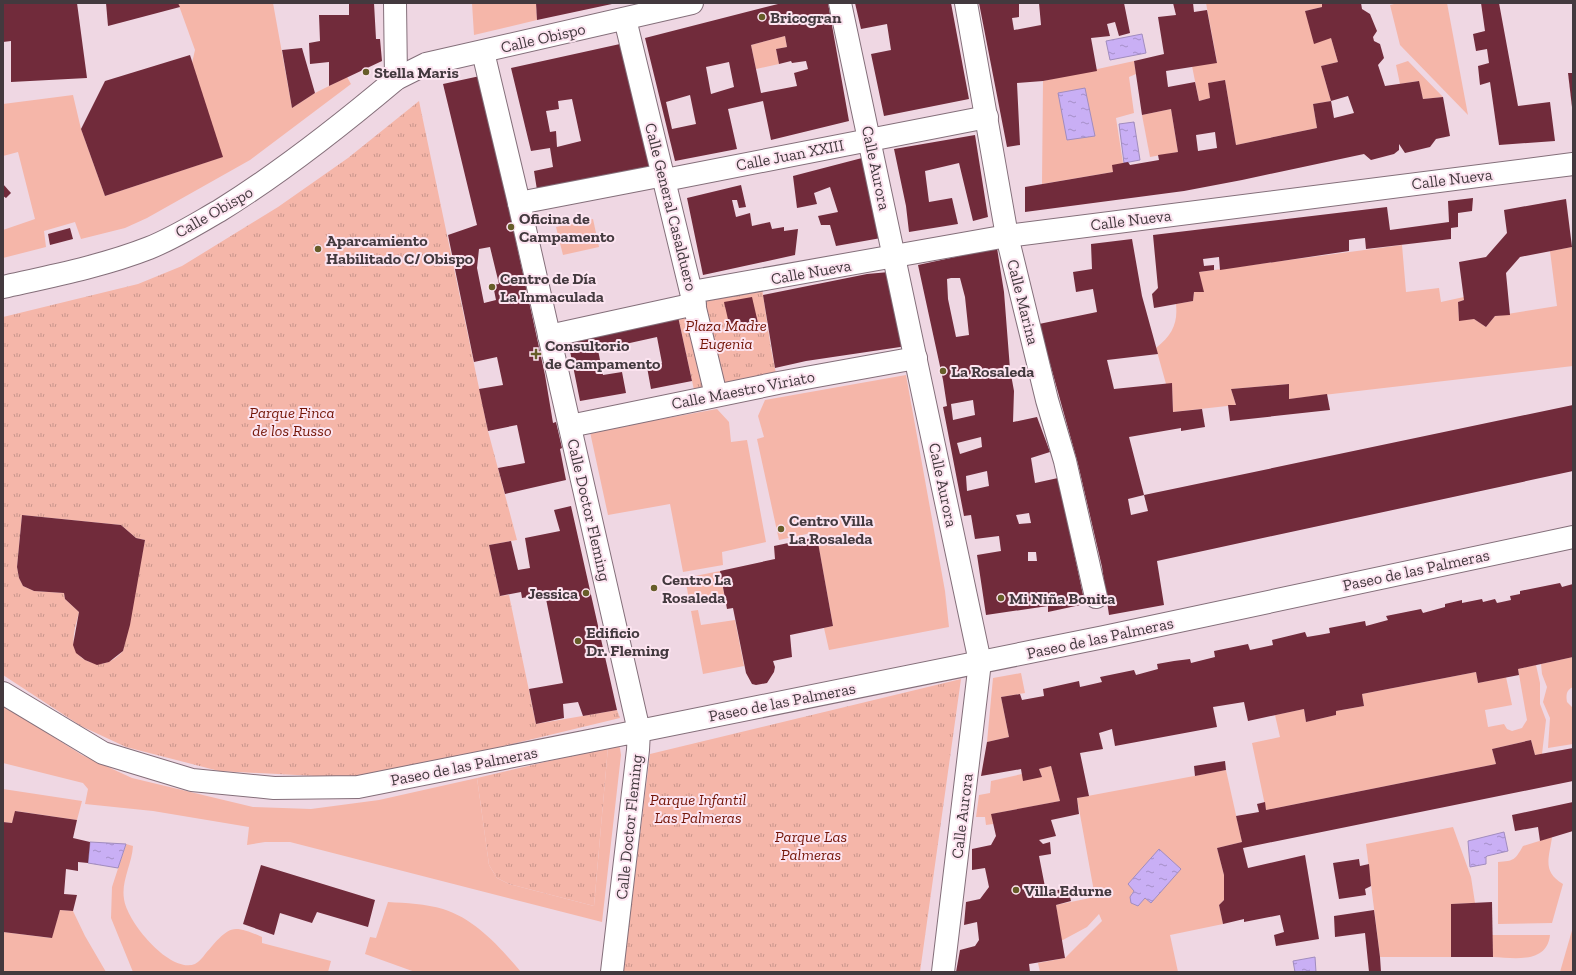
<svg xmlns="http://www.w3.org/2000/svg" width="1576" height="975" viewBox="0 0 1576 975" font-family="'Zilla Slab',serif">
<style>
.green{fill:#f5b6a9;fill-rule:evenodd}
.park{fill:url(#park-tufts);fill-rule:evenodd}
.water{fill:url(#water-ripples);stroke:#a18cbe}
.building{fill:#712b3b;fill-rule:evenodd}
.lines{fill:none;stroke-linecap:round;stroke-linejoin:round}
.pedestrian-casing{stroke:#846f7a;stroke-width:24}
.minor-casing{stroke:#846f7a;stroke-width:24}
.tertiary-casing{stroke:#846f7a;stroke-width:24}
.pedestrian{stroke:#fff;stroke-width:22}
.minor{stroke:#fff;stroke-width:22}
.tertiary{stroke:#fff;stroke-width:22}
.poi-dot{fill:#665d29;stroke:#fce4f0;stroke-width:1.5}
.labels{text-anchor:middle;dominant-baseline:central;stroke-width:4;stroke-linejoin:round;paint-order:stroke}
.poi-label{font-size:16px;font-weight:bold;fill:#43393e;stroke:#fce4f0;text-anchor:start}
.street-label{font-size:16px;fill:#43393e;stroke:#fce4f0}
.park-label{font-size:16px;font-style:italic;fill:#741608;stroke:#fce4f0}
</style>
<defs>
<pattern id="park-tufts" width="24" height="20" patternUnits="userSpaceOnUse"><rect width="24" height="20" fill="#f5b6a9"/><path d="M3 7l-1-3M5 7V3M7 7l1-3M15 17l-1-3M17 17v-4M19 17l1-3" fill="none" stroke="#c8958b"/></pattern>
<pattern id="water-ripples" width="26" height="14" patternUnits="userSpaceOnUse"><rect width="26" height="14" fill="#c9aff5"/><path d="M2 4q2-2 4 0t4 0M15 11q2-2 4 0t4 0" fill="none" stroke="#a58fc8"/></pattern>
</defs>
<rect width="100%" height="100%" fill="#efd7e3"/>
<!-- green -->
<g class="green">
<path d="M178 3H273L292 108 315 93 347 77 351 84 250 160 147 218 125 228 81 239 75 222 44 231 46 247 3 258V230L35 219 18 152 3 156V104L73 95 81 129 105 196 222 157 192 63 195 50Z"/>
<path d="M472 3H536L537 20 474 35Z"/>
<path d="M1206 3H1322V7L1305 11 1331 38 1338 62 1321 66 1331 101 1313 104 1317 128 1236 145 1225 80 1209 83 1210 98 1199 101 1192 66 1217 62Z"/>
<path d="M1398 3H1447L1468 115 1400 45 1390 5Z"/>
<path d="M785 36 787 47 776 49 779 64 756 69 751 45Z"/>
<path d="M1134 61 1136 74 1129 77 1134 113 1116 118 1123 163 1113 172 1042 184 1043 81Z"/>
<path d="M1408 61 1443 97 1423 99 1418 81 1400 84 1396 65Z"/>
<path d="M1171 109 1178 152 1150 157 1142 115Z"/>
<path d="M593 219 599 247 563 255 556 227Z"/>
<path d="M1402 245 1406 292 1439 288 1441 302 1464 297V300L1458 302 1459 320 1474 319 1486 327 1495 316 1557 306 1550 251 1572 247 1573 366 1289 399V384L1231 389 1236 405 1173 412 1172 384H1166L1156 348C1172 335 1178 324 1176 304L1193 301 1194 292H1203L1199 272Z"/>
<path d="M906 375 945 591 949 627 829 650 824 628 833 626 816 532 779 540 757 439 764 437 758 416 765 400Z"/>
<path d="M717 409 729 422 731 442 747 440 766 542 722 552 723 565 683 572 670 504 608 515 590 432Z"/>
<path d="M720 571 725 599 690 605 685 578Z"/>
<path d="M698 610 701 625 735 620 744 666 703 674 691 611Z"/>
<path d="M1573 657V687C1566 690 1566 695 1567 702L1573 708V744L1548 748 1550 718 1543 702 1547 687 1542 674 1541 664Z"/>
<path d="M1536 665 1540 683V704L1546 720 1542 754 1535 755 1531 740 1492 749 1496 764 1266 810 1252 743 1280 737 1275 715 1304 709 1306 722 1336 715V711L1364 706 1362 694 1476 672 1478 683 1506 677 1512 705 1485 710 1488 727 1504 724 1507 729 1512 731 1522 728 1527 720 1518 669Z"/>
<path d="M1021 673 1025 693 1001 697 1009 737 987 742 993 678Z"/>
<path d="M3 705 82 755 132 778 253 807 311 809 379 800 477 778 489 865 497 878 509 884 594 906 608 747 618 745 620 748 621 755 602 922 290 842H265L247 845 249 827 153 811 85 804 88 789 83 783 3 763Z"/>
<path d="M1051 766 1060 801 992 814 993 824 986 825 985 817H976L979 795 990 793 991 781 1022 774 1042 777 1039 769Z"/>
<path d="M1226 770 1242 842 1217 848 1224 875V900L1219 905 1223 924 1170 935 1178 972H1040L1038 963 1065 958 1102 921 1099 914 1087 927 1061 941 1056 905 1095 897 1077 798ZM1181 869 1145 898 1140 904 1131 894 1134 891Z"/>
<path d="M3 789 82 801 77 820 16 811 12 823 3 822Z"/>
<path d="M1453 827 1471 877 1475 903 1451 904V957H1380L1366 844Z"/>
<path d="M1552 837C1549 859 1542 871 1563 884L1552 923 1498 924V862C1514 861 1515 860 1523 846Z"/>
<path d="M126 844 133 846C132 864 121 881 124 899 127 922 170 974 195 964 199 962 203 957 206 953 213 946 224 929 236 929 244 929 255 934 262 937V943L331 961 328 972H133L111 918 112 887Z"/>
<path d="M388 902C406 903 426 904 443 909 475 919 500 947 521 972H415L365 954 370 937 376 938Z"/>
<path d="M60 910 73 911 85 936 106 972H3V932L51 938Z"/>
<path d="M1573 927V972H1560Z"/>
<path d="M1492 935H1550C1547 964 1514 958 1493 957Z"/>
</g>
<!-- park -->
<g class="park">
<path d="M419 101 488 431 517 540 489 545 500 596 509 595 536 724 617 710 620 718 409 769 353 778 219 771 126 747 81 726 3 675V317L138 284 182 266 278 207 348 158ZM22 515 121 525 136 538 145 540 123 651C119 655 114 660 108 662 96 667 76 660 74 645 72 636 77 621 79 612L65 599 64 593 34 591 23 586 19 578 17 567Z"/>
<path d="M761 281 771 349 778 383 696 399 677 312Z"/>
<path d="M961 679 920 972H621L628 931 650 754Z"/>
<path d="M608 747 594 906 509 884 497 878 489 865 477 778Z"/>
</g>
<!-- water -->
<g class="water">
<path d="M1142 34 1146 53 1110 60 1106 41Z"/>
<path d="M1085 88 1095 136 1067 140 1058 93Z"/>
<path d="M1134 122 1140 160 1124 163 1119 124Z"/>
<path d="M1504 832 1508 851 1487 856 1486 857V864L1470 867 1468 841Z"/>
<path d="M90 842 126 844 118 868 88 863Z"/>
<path d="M1159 849 1181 869 1151 903 1145 898 1138 906 1131 903 1130 897 1134 891 1128 884Z"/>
<path d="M1315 957 1316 972H1295L1293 961Z"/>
</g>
<!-- building -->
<g class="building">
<path d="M3 3H77L87 78 11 82V41L3 42Z"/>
<path d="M106 3H178L180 7 108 26Z"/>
<path d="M349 3H374L376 39H380L382 61 329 86V62L310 64 309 43 320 41 319 15H349Z"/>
<path d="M536 3H612V4L537 20Z"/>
<path d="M782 3H828L849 121 771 140 763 101 728 109 737 149 675 161 645 38ZM785 36 787 47 776 49 779 64 791 61 792 63 806 61 808 69 794 73 797 86 761 93 751 45ZM729 62 734 87 711 94 706 67ZM690 95 696 124 672 129 666 102Z"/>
<path d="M855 3H951L969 99 884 116 871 54 891 50 887 24 861 29Z"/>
<path d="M979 3H1019V17L1012 18 1014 30 1041 25 1039 3H1124L1130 33 1119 36 1115 22 1107 24 1110 36 1091 38 1097 71 1043 81 1017 83 1020 145 1007 147Z"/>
<path d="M1173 3H1193L1194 12 1207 10 1217 63 1166 71 1168 87 1195 82 1199 101 1210 98 1208 83 1225 80 1236 145 1317 128 1313 104 1331 101 1334 118 1354 113 1348 96 1331 101 1321 66 1338 62 1331 38 1314 44 1305 11 1322 7V3H1361L1362 9 1370 14 1377 31 1373 37 1374 41 1380 44 1384 58 1378 65 1385 86 1419 81 1423 99 1443 97 1450 136 1436 139 1430 147 1405 153 1399 144V150L1394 154 1371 160 1364 154 1242 180 1184 191 1025 212V187L1113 172 1112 165 1128 162 1130 165 1159 160 1158 155 1178 152 1171 109 1142 115 1134 61 1164 54 1158 17 1176 15ZM1215 132 1217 148 1198 151 1196 135Z"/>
<path d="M1481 3H1499L1518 106 1550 102 1555 141 1499 145 1490 82 1480 85 1478 66 1489 63 1487 49 1476 51 1473 34 1485 31Z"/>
<path d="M620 44 652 170 537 190 534 171 553 167 550 148 531 151 511 68ZM572 99 581 141 557 147 556 131 550 132 546 111 559 109 558 101Z"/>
<path d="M302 48 315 93 292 108 282 50Z"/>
<path d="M190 55 223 157 105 196 81 129 105 81Z"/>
<path d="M1568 73H1573V107H1572Z"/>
<path d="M480 76 545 375 553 423 556 422 562 448 560 449 566 480 505 494 498 468 525 463 517 425 488 431 479 389 503 385 497 357 474 362 448 235 477 225 443 84ZM490 247 499 284 493 285 496 300 484 303 477 268 479 249Z"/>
<path d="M975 135 988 217 973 221 959 163 925 171 929 202 952 198 958 224 909 232 906 206 894 149Z"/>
<path d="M862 158 881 238 836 246 830 225H821L818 216 838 212 830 187 814 193 817 204 797 208 793 176Z"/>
<path d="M3 184 11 193 6 198 3 196Z"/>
<path d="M741 185 746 207 739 208 737 200H732L736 217 750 213 752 226 770 222 772 229 784 227V231L798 229 795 255 703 275 687 198Z"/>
<path d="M1473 198 1472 211 1458 213V227L1451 228V239L1366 249 1365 238 1356 239 1349 240V251L1220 270 1219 257 1203 259 1204 266 1214 265V270L1199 272 1204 292H1194L1193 301 1154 308 1152 294 1158 288 1153 235 1387 207 1390 230 1449 222 1448 201Z"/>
<path d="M1566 199 1572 247 1520 257 1506 273 1510 315 1495 316 1486 327 1474 319 1459 321 1458 302 1464 300 1459 262 1486 257 1507 233 1504 210Z"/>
<path d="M70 228 73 239 50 245 48 234Z"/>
<path d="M1132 239 1142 296 1158 354 1107 360 1114 389 1172 383 1173 412 1202 409 1205 427 1181 431V428L1129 437 1144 495 1128 499 1131 515 1148 511 1144 495 1573 405V471L1157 561 1164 605 1109 615 1102 567 1078 464 1039 324 1097 312 1093 289 1076 292 1073 272 1092 269 1091 244Z"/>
<path d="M997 248 1004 292 1010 369 1014 391 1013 422 1037 417 1050 452 1031 458 1035 483 1058 478 1085 604 1048 612V606L986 615 977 555 1001 551 999 536 975 539 971 515 964 516 943 407 947 406 943 380 918 265ZM951 278H960L965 297 969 335 956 337 948 299 947 279ZM973 400 975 415 953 420 951 404ZM981 437 982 447 960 454 957 443ZM987 471 989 486 967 491 966 476ZM1029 513 1031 523 1019 524 1016 515ZM1028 552H1036L1037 561H1028Z"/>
<path d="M889 272 907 346 806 361 775 368 763 295 867 274Z"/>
<path d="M752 297 758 323 730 328 724 302Z"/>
<path d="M677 312 692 381 651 389 647 367 662 363 657 337 598 350 603 375 622 372 626 393 580 401 567 336Z"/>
<path d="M1289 384V399L1327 394 1330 410 1230 421 1228 405H1236L1231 389Z"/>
<path d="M571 506 617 710 583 716 578 702 563 704 564 718 536 724 529 689 563 683 545 594 522 598 521 592 500 596 489 545 511 541 518 570 530 568 525 538 560 531 554 510Z"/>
<path d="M22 515 121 525 136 538 145 540 130 625 123 651 109 662 97 665 85 660 76 653 73 645 79 612 65 599 64 593 34 591 23 586 19 578 17 567Z"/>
<path d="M817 537 833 626 790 635 792 657 773 661 775 667 774 672 767 683 756 685 752 684 746 673 733 608 727 609 720 571 775 559 774 546Z"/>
<path d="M1560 583 1562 587 1573 584V657L1518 669 1519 675 1478 683 1476 672 1362 694 1364 706 1336 711V715L1306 722 1304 709 1248 721 1244 702 1213 707 1217 727 1115 746 1112 729 1099 733 1103 749 1080 753 1089 796 1077 798 1079 814 1051 820 1056 836 1039 840 1043 844 1050 842 1051 854 1039 856 1046 892 1068 888 1071 901 1056 905 1065 958 1029 964 1030 972H956L960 950 975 946 979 940 977 922 964 925 966 902 980 899 989 887 985 868 972 870V849L991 845 996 836 991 814 1060 801 1051 766 1039 769 1042 777 1023 781 1021 769 981 776 987 742 1009 737 1001 697 1020 694 1022 700 1044 696 1043 689 1079 681 1080 687 1102 682 1100 677 1134 670 1136 675 1158 669 1157 664 1174 661 1190 659 1191 663 1215 657 1214 651 1248 644 1250 650 1273 645 1272 640 1305 632 1307 637 1319 635 1330 633 1329 628 1365 621 1366 626 1388 620 1386 616 1421 609 1423 613 1445 607V604L1462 600V603L1482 599 1483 602 1495 599 1497 603 1511 600 1510 596 1520 594V591Z"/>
<path d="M1531 740 1535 755 1573 748V781L1243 848 1248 868 1305 855 1319 939 1276 946 1274 935 1284 932 1280 915 1244 922V919L1223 924 1219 905 1224 900V875L1217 848 1242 842 1236 816 1259 812 1257 804 1265 802 1266 810 1496 764 1492 749Z"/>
<path d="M1225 761 1226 770 1195 776 1194 766Z"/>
<path d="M1573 802V831L1540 841 1538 827 1515 831 1512 815Z"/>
<path d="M15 811 77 820 73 838 90 842 88 863 78 862V871L66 869 64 894 77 895 73 911 60 910 52 938 3 932V822L12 823Z"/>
<path d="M1359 859 1360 866 1369 864 1371 886 1365 889 1366 895 1339 899 1333 863Z"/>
<path d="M261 865 375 900 368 927 317 912 312 923 280 913 274 935 243 924Z"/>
<path d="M1492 902 1493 957H1451V904Z"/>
<path d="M1374 910 1380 957 1381 972H1369L1365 933 1335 937 1334 916Z"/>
</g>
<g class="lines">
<!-- pedestrian casing -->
<g class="pedestrian-casing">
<g id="pedestrian">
<path d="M519 203 664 175"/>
<path d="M549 336 695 304"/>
</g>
</g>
<!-- minor casing -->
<g class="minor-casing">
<g id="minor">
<path d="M395 3 396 79"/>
<path d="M966 3 1007 236 1047 400 1065 461 1096 597"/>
<path d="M625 19 716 395"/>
<path d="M665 180 987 117"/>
<path d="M692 292 1007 236 1573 164"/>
<path d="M570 426 778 383 916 358"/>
<path d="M3 693 103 753 192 780 274 788 358 787 639 731 638 750 612 972"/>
<path d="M943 972 980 662"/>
</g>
</g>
<!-- tertiary casing -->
<g class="tertiary-casing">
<g id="tertiary">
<path d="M840 3 980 662"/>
<path d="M483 52 519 203 639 731 1104 637 1573 537"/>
<path d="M3 287C52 276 103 266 149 248 174 238 196 224 219 211 282 172 339 127 396 79L426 64 692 3"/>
</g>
</g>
<!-- pedestrian -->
<use href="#pedestrian" class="pedestrian"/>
<!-- minor -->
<use href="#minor" class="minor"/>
<!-- tertiary -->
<use href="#tertiary" class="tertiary"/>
</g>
<!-- markers -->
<g class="poi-dot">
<circle cx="762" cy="17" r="4"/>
<circle cx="366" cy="72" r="4"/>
<circle cx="511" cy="227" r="4"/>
<circle cx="318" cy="249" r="4"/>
<circle cx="492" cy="287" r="4"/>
<path d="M534 348h4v4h4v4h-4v4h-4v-4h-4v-4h4z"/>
<circle cx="943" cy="371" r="4"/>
<circle cx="781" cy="529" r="4"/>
<circle cx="654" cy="588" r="4"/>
<circle cx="586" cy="593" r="4"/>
<circle cx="1001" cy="598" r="4"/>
<circle cx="578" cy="641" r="4"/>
<circle cx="1016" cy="890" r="4"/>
</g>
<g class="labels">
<!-- poi labels -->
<g class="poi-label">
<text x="770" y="17">Bricogran</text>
<text x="374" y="72">Stella Maris</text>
<text x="519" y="218">Oficina de<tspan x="519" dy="18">Campamento</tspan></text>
<text x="326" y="240">Aparcamiento<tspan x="326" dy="18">Habilitado C/ Obispo</tspan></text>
<text x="500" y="278">Centro de Día<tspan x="500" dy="18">La Inmaculada</tspan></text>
<text x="545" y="345">Consultorio<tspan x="545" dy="18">de Campamento</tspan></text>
<text x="951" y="371">La Rosaleda</text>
<text x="789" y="520">Centro Villa<tspan x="789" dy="18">La Rosaleda</tspan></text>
<text x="662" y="579">Centro La<tspan x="662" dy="18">Rosaleda</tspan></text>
<text x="578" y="593" text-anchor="end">Jessica</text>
<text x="1009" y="598">Mi Niña Bonita</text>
<text x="586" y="632">Edificio<tspan x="586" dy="18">Dr. Fleming</tspan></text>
<text x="1024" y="890">Villa Edurne</text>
</g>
<!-- street labels -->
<g class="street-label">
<text transform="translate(543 38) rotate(-13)">Calle Obispo</text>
<text transform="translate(790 155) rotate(-11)">Calle Juan XXIII</text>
<text transform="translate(876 168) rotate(78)">Calle Aurora</text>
<text transform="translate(1452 179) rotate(-7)">Calle Nueva</text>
<text transform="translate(671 207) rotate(76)">Calle General Casalduero</text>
<text transform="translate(214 212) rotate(-30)">Calle Obispo</text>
<text transform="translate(1131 220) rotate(-7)">Calle Nueva</text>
<text transform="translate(811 272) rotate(-10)">Calle Nueva</text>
<text transform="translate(1023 302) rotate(76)">Calle Marina</text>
<text transform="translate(743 390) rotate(-11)">Calle Maestro Viriato</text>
<text transform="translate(943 485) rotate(78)">Calle Aurora</text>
<text transform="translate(589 510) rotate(77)">Calle Doctor Fleming</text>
<text transform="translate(1416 570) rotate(-12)">Paseo de las Palmeras</text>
<text transform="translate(1100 638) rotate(-12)">Paseo de las Palmeras</text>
<text transform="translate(782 702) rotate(-11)">Paseo de las Palmeras</text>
<text transform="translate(464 766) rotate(-11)">Paseo de las Palmeras</text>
<text transform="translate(962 816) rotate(-83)">Calle Aurora</text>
<text transform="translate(629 827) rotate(-84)">Calle Doctor Fleming</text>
</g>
<!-- park labels -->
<g class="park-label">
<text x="726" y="325">Plaza Madre<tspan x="726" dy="18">Eugenia</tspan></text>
<text x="292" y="412">Parque Finca<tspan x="292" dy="18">de los Russo</tspan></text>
<text x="698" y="799">Parque Infantil<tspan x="698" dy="18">Las Palmeras</tspan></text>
<text x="811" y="836">Parque Las<tspan x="811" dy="18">Palmeras</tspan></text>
</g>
</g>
<!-- border -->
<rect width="1576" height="975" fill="none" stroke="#43393e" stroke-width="8"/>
</svg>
